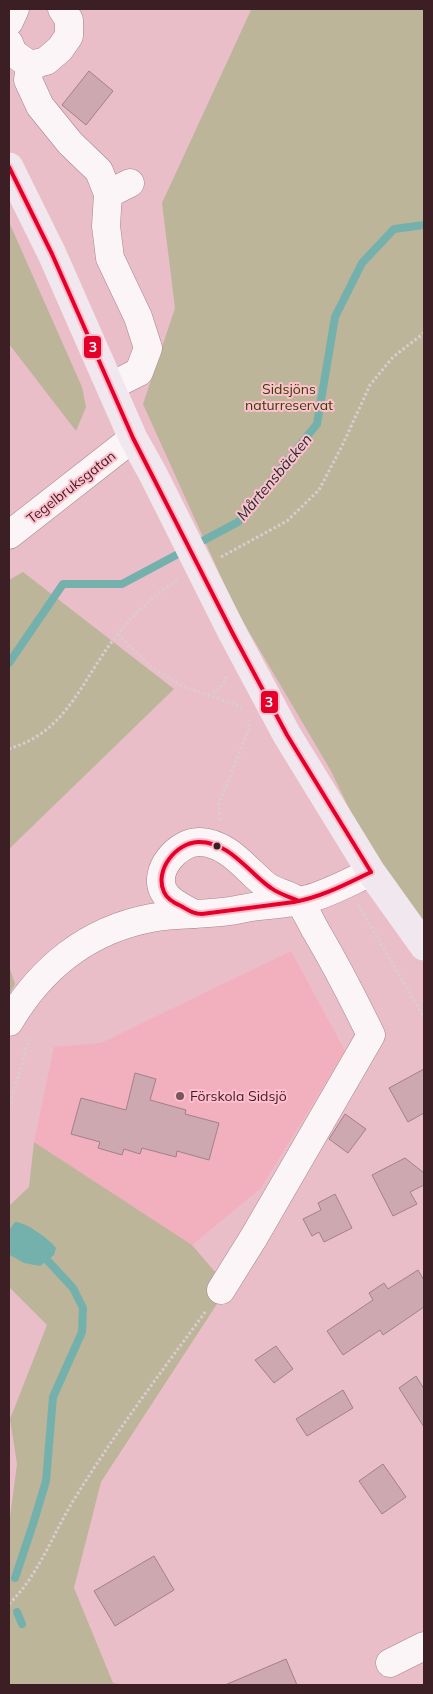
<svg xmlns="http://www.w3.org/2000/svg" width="433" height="1694" viewBox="0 0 433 1694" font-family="Mulish,sans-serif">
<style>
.built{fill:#f2afbe}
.green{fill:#bcb59a}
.water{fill:#75b1ac}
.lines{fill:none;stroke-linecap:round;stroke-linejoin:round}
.stream{stroke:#75b1ac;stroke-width:8}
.building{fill:#cea8b1;stroke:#a18189}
.minor-casing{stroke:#a5858c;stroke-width:29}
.major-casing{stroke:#f6e2e6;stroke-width:29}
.path{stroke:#daccd0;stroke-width:3;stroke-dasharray:2.5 2.5;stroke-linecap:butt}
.minor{stroke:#fcf5f7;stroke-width:28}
.major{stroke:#f1e7ee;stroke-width:28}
.major-bridge-casing{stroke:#f6e2e6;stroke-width:29;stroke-linecap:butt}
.major-bridge{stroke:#f1e7ee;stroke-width:28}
.bus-1-casing{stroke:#ffbfcc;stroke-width:8}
.bus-1{stroke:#e4002b;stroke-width:4}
.bus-dot{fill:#3c1e25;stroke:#ffbfcc;stroke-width:2}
.poi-dot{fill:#79565e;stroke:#ffbfcc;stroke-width:2}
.labels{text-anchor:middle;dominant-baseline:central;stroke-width:4;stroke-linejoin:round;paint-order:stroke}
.park-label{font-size:14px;fill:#2f4200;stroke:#ffbfcc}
.street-label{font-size:14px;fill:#3c1e25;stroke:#ffbfcc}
.poi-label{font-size:14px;fill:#3c1e25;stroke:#ffbfcc;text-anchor:start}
.water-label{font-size:15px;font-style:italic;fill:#172f2c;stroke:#ffbfcc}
.line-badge{stroke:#ffbfcc;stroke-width:2}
.badge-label{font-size:14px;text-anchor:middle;font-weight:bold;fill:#fff}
</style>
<rect width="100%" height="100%" fill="#eabec8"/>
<!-- built -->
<path class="built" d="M291 951 345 1051 261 1188 192 1245 34 1142 54 1047 101 1043Z"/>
<!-- green -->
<g class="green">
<path d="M249 9H424V940L411 937 331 771 235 608 143 404 175 308 162 203 251 10Z"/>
<path d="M9 222 82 387 86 407 76 431 9 344Z"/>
<path d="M23 572 174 689 9 849V580Z"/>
<path d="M9 966 15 984 9 995Z"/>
<path d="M34 1142 192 1245 228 1287 101 1482 74 1588 113 1683 125 1685H9V1525L17 1464 10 1419 47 1325 9 1287V1206L29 1187Z"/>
</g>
<!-- water -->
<path class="water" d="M15 1222C26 1222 49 1239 56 1248L54 1255 40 1266 24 1263 10 1255 9 1253V1230Z"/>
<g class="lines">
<!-- stream -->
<g class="stream">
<path d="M9 663 63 584H122L238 522 317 424 335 317 362 263 394 229 424 225"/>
<path d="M15 1578 34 1521 46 1481 53 1397 82 1332 83 1308 73 1288 48 1261"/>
<path d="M17 1612 22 1624"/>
</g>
</g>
<!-- building -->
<g class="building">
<path d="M89 71 113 91 86 125 62 105Z"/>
<path d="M424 1069V1113L408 1122 389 1088Z"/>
<path d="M135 1073 156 1079 150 1100 186 1110 185 1114 219 1123 209 1160 177 1151 176 1157 142 1148 140 1154 124 1149 122 1155 98 1148 100 1142 71 1134 81 1098 126 1110Z"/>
<path d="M345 1114 366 1129 348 1153 329 1139Z"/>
<path d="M405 1158 424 1173V1185L410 1192 417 1204 393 1216 372 1175Z"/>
<path d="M335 1194 352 1228 324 1242 319 1232 312 1236 303 1219 321 1210 318 1203Z"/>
<path d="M418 1270 424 1280V1307L383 1335 380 1330 343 1355 327 1331 373 1300 369 1293 384 1283 388 1289Z"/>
<path d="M276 1346 293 1369 274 1383 255 1360Z"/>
<path d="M416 1376 424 1389V1427L399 1388Z"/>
<path d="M343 1390 353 1408 307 1436 296 1419Z"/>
<path d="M383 1464 406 1497 382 1514 359 1481Z"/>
<path d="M154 1556 174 1590 115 1626 94 1591Z"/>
<path d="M286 1659 297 1685H225Z"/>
</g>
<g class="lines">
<!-- minor casing -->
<g class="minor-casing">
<g id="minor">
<path d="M9 22 15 9"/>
<path d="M9 43 13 53 30 65 46 61 60 49 69 36V20L62 9"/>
<path d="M30 65 28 80 40 106 70 143 99 171 108 194 106 226 110 258 138 317 148 348 139 372 111 386"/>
<path d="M108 194 130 183"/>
<path d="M9 535 133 438"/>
<path d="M194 914C184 908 170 903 164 892 152 871 178 841 200 842 229 843 247 871 268 887 277 893 291 894 299 902 305 908 311 923 316 931 336 965 354 1000 371 1035L254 1237 221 1290"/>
<path d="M9 1022C41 968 88 930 151 918 177 913 204 915 230 911 237 910 245 908 252 907 271 904 290 904 308 899 330 893 351 881 371 872"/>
<path d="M390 1663 424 1646"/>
</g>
</g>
<!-- major casing -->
<g class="major-casing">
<g id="major">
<path d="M9 167 52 254 133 438 153 474"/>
<path d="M233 634 287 735 371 872 424 946"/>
</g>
</g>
<!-- path -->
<g class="path">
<path d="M221 557 287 521 319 490 342 446 370 385 393 357 424 333"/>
<path d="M118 634 150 666 182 686 242 707"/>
<path d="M208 695C218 691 224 687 226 676"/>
<path d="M9 749C17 746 26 743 34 738 73 716 90 667 118 634 135 613 155 593 178 580"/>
<path d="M220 820 219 803 249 729V720"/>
<path d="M358 905 424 1017"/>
<path d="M9 1108 29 1039"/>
<path d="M9 1604C39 1575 53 1533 75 1498 115 1433 161 1372 206 1311"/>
</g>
<!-- minor -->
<use href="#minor" class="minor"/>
<!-- major -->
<use href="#major" class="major"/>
<!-- major-bridge casing -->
<g class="major-bridge-casing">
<path id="major-bridge" d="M153 474 233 634"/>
</g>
<!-- major-bridge -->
<use href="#major-bridge" class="major-bridge"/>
<!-- bus-1 casing -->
<g class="bus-1-casing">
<g id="bus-1">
<path d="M9 167 52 254 133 438 233 634 287 735 371 872"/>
<path d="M299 901C290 897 279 894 271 888 249 873 229 841 198 842 176 843 154 870 164 892 167 899 174 903 181 906 188 910 193 914 202 914L294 902C322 897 346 884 371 872"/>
</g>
</g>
<!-- bus-1 -->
<use href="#bus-1" class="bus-1"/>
</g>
<!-- markers -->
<circle class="bus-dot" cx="217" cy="846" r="4.5"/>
<circle class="poi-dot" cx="180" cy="1096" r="5"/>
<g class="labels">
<!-- park labels -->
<g class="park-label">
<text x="289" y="389">Sidsjöns<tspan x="289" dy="16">naturreservat</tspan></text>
</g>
<!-- street labels -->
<g class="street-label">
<text transform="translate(71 487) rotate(-38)">Tegelbruksgatan</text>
</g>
<!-- poi labels -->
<g class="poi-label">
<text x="190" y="1096">Förskola Sidsjö</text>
</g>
<!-- water labels -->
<g class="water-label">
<text transform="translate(274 477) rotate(-50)">Mårtensbäcken</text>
</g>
</g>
<g class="line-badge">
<rect x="83" y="335" width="19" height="24" rx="5" fill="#e4002b"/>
<rect x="260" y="690" width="19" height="24" rx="5" fill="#e4002b"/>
</g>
<g class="badge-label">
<text x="93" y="352">3</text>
<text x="269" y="707">3</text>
</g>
<!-- border -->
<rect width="433" height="1694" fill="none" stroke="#3c1e25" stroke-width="20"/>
</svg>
